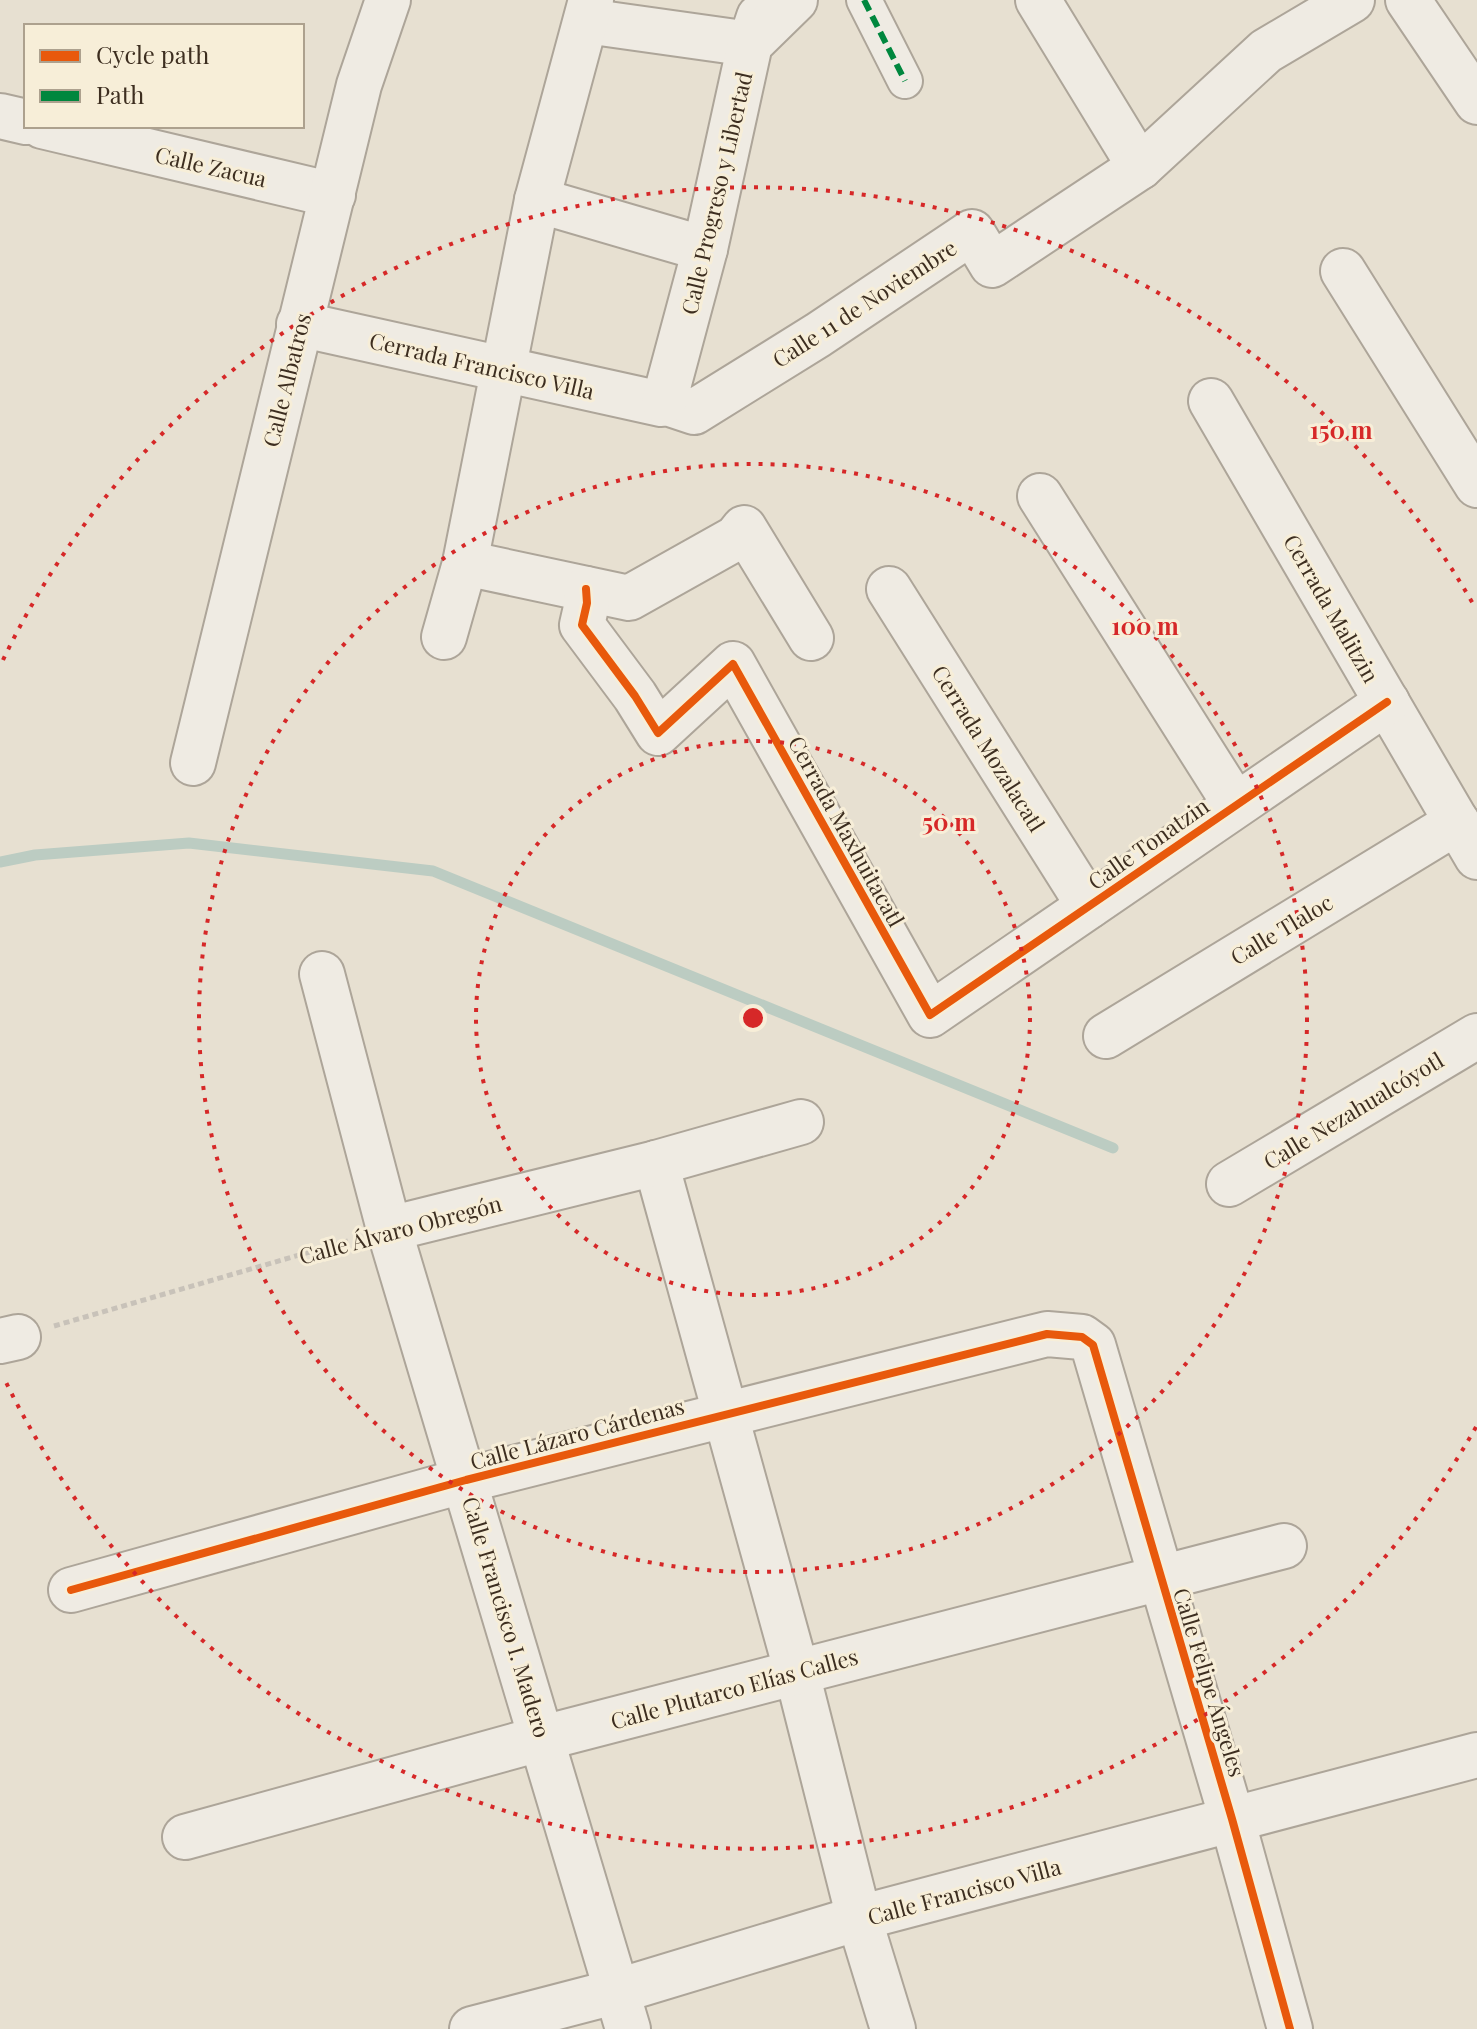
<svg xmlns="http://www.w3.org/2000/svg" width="1477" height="2029" viewBox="0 0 1477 2029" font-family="'Playfair Display',serif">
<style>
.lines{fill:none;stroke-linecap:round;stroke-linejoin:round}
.stream{stroke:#bcccc2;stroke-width:11}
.pedestrian-casing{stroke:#ada599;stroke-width:38}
.minor-casing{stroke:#ada599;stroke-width:48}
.path{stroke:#c8c2b9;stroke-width:5;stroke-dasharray:6 4;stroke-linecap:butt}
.pedestrian{stroke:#efebe3;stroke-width:34}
.minor{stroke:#efebe3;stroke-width:44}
.quiet{stroke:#00873e;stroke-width:6;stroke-dasharray:12 6;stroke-linecap:butt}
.cycleway-casing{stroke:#f7eed8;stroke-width:13}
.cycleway{stroke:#e8590c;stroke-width:8}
.ring{fill:none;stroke:#d62828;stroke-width:4;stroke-dasharray:4 8}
.labels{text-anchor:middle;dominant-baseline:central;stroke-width:6;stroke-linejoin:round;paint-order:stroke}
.street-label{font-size:22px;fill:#3d2e20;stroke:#f7eed8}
.centre{fill:#d62828;stroke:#f7eed8;stroke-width:4}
.ring-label{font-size:24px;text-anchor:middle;font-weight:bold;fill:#d62828;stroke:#f7eed8;stroke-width:6;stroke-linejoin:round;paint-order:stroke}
</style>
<rect width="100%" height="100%" fill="#e7e0d1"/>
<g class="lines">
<!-- stream -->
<path class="stream" d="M0 862 35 855 189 843 433 871 1113 1148"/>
<!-- pedestrian casing -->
<g class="pedestrian-casing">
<path id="pedestrian" d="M864 0 905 81"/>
</g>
<!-- minor casing -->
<g class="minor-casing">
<g id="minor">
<path d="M1038 0 1140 167"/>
<path d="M1408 0 1477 102"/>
<path d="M586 21 750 44 759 17"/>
<path d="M0 116 26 122"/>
<path d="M42 126 333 195"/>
<path d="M537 200 705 249"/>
<path d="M1343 271 1477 485"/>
<path d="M299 324 661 404 664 402 694 412 818 335 972 232 992 265 1140 167 1266 51 1352 0"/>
<path d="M1211 401 1477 857"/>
<path d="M664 402 705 249 750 44 795 0"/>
<path d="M1040 496 1235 804"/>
<path d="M465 563 629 598 736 538 744 528 811 638"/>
<path d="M586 589 587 603 582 625 635 696 658 733 733 664 930 1015 1387 702"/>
<path d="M889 589 1089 906"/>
<path d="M444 637 465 563 537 200 591 0"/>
<path d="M193 763 359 85 388 0"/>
<path d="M322 974 389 1229 628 2029"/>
<path d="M1106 1036 1457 822"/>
<path d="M656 1163 797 1673 859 1918 893 2029"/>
<path d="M1229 1184 1477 1036"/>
<path d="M389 1229 656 1163 801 1122"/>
<path d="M0 1341 18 1337"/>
<path d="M71 1590 466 1480 1047 1334 1082 1337 1093 1345 1232 1819 1290 2029"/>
<path d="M185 1837 543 1738 1284 1546"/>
<path d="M472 2029 618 1991 859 1918 1477 1755"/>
</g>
</g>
<!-- path -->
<path class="path" d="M54 1326 351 1240"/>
<!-- pedestrian -->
<use href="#pedestrian" class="pedestrian"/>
<!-- minor -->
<use href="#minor" class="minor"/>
<!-- quiet -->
<path class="quiet" d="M864 0 905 81"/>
<!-- cycleway casing -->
<g class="cycleway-casing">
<g id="cycleway">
<path d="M586 589 587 603 582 625 635 696 658 733 733 664 930 1015 1387 702"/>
<path d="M71 1590 466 1480 1047 1334 1082 1337 1093 1345 1232 1819 1290 2029"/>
</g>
</g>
<!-- cycleway -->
<use href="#cycleway" class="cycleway"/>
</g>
<!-- distance rings -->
<g class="ring">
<circle cx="753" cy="1018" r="277"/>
<circle cx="753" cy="1018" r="554"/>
<path d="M1476 1427A831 831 0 0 1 3 1376M3 660A831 831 0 0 1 1476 609"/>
</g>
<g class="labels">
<!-- street labels -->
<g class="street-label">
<text transform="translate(211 166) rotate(13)">Calle Zacua</text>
<text transform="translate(716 193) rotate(-77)">Calle Progreso y Libertad</text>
<text transform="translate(864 303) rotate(-33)">Calle 11 de Noviembre</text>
<text transform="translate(482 365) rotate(13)">Cerrada Francisco Villa</text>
<text transform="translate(286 380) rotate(-76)">Calle Albatros</text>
<text transform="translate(1332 608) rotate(60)">Cerrada Malitzin</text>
<text transform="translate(989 748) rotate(58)">Cerrada Mozalacatl</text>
<text transform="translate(847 831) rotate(61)">Cerrada Maxhuitacatl</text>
<text transform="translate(1148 843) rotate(-35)">Calle Tonatzin</text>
<text transform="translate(1281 929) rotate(-31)">Calle Tlaloc</text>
<text transform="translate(1353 1110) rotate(-31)">Calle Nezahualcóyotl</text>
<text transform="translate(400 1229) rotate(-15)">Calle Álvaro Obregón</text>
<text transform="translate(577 1433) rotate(-15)">Calle Lázaro Cárdenas</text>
<text transform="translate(507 1617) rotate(73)">Calle Francisco I. Madero</text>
<text transform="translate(1210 1682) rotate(73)">Calle Felipe Ángeles</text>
<text transform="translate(734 1688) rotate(-15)">Calle Plutarco Elías Calles</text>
<text transform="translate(964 1891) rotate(-15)">Calle Francisco Villa</text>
</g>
</g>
<circle cx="753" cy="1018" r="12" class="centre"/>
<g class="ring-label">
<text x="1341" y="439">150 m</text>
<text x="1145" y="635">100 m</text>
<text x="949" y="831">50 m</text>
</g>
<!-- legend -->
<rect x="24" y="24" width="280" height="104" fill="#f7eed8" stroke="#ada18e" stroke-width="2"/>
<rect x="40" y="50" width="40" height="12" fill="#e8590c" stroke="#ada18e" stroke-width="2"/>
<text x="96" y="64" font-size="24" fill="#3d2e20">Cycle path</text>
<rect x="40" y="90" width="40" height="12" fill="#00873e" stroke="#ada18e" stroke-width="2"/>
<text x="96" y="104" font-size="24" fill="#3d2e20">Path</text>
</svg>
